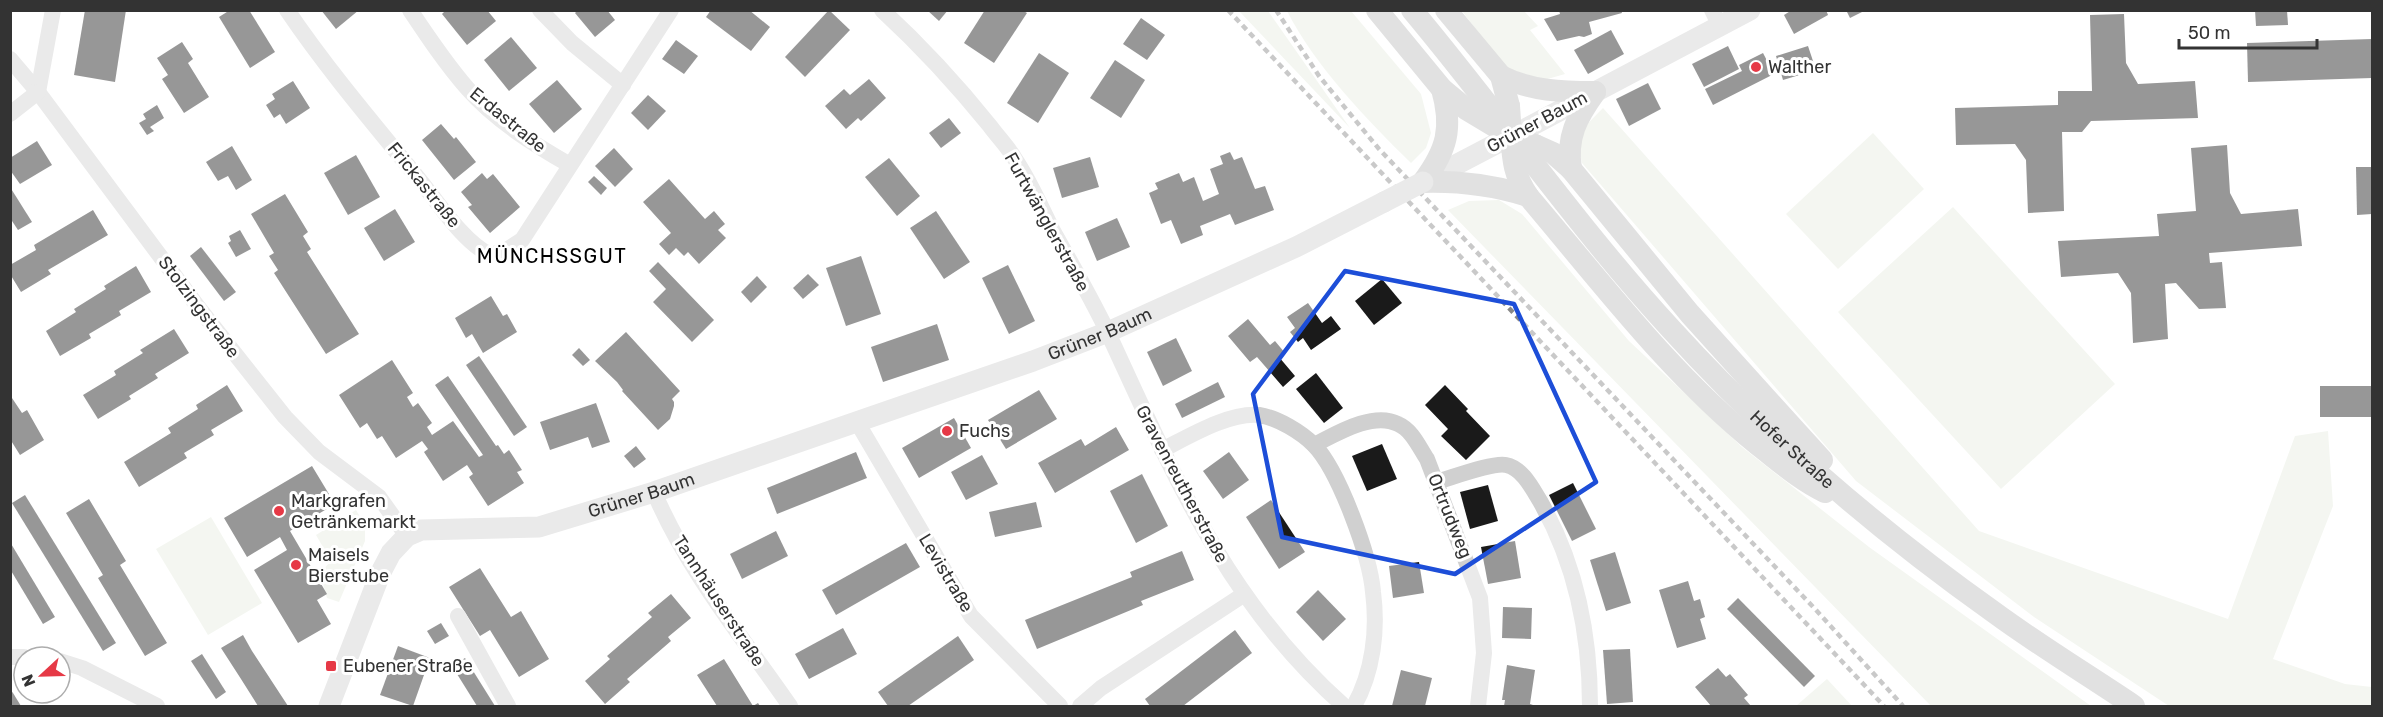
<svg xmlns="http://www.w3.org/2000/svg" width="2383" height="717" viewBox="0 0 2383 717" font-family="Rubik,sans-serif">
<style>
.green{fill:#e6ecdf}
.building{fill:#1a1a1a}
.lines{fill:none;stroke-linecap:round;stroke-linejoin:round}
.minor{stroke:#d0d0d0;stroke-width:16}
.tertiary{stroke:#d0d0d0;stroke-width:21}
.secondary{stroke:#bdbdbd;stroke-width:22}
.rail{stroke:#888;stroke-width:4.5;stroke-dasharray:6 4.5;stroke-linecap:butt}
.tertiary-bridge{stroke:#d0d0d0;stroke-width:21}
.secondary-bridge{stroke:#bdbdbd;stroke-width:22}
.marked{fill:none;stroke:#1d4ed8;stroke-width:4.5;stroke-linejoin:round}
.poi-dot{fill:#e63946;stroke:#fff;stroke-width:2}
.labels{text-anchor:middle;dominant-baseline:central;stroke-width:6;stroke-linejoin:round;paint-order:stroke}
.poi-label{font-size:18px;fill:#333;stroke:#fff;text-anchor:start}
.street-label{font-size:18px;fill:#333;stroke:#fff}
.neighbourhood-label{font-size:20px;letter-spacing:1.5px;fill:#000;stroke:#fff}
</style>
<rect width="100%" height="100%" fill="#fff"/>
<!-- green -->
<g class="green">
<path d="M1239 11H1268L1350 128Z"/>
<path d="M1287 11H1351L1421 94 1431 133 1426 148 1411 163C1367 120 1315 66 1287 11Z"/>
<path d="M1462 11H1524L1538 26 1530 30 1565 74 1544 80 1505 68Z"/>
<path d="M1603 108 1979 531 2228 619 2295 436 2328 431 2333 506 2273 659 2345 684 2372 687V706H2169L2034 617 1856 481 1582 163C1575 134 1584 127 1603 108Z"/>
<path d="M1873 133 1924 189 1838 269 1786 214Z"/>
<path d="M1499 200 1522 214 1629 341 1742 447 1869 547 2091 706H1931L1448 210 1469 201Z"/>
<path d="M1953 207 2115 384 2001 489 1838 312Z"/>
<path d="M356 510 365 525V541L339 602 327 598 320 573 331 561 316 535Z"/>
<path d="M211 517 262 603 208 635 156 549Z"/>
<path d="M1827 679 1852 706H1796Z"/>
</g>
<!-- building -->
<g class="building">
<path d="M85 10H126L115 82 74 75Z"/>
<path d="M230 10H249L275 52 250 68 219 17Z"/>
<path d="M321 10H359L336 29Z"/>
<path d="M446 10H487L496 21 467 45 442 14Z"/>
<path d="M578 10H607L615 20 595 37 575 13Z"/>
<path d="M711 10H749L770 27 751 51 706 17Z"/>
<path d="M829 10 850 30 805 77 785 57Z"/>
<path d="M927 10H948L939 21Z"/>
<path d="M985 10H1022L1027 13 994 63 964 43Z"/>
<path d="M1559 10H1621L1622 13 1589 22 1592 34 1584 37 1579 36 1557 41 1544 19 1560 14Z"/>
<path d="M1792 10H1826L1828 15 1794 34 1784 15Z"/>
<path d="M1846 10H1866L1850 18Z"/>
<path d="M2255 10H2287L2288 25 2256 26Z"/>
<path d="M2124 14 2126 63 2138 84 2195 81 2198 118 2091 121 2082 132H2062L2064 211 2028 213 2026 160 2015 144 1956 145 1955 108 2058 105V91H2092L2090 15Z"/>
<path d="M1141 18 1165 35 1147 60 1123 44Z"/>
<path d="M1611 30 1624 54 1588 74 1574 50Z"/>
<path d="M511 37 537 68 509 91 484 60Z"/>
<path d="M2372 39V78L2248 82 2247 43Z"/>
<path d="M676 40 698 56 684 74 662 59Z"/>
<path d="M182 42 193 59 188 63 209 97 184 113 162 79 168 75 157 58Z"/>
<path d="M1728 46 1739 69 1704 87 1692 64Z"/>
<path d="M1808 46 1816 70 1783 80 1776 56Z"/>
<path d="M1039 53 1069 73 1038 123 1007 103Z"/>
<path d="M1763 53 1774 74 1713 105 1705 89 1742 71 1739 65Z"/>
<path d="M1115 60 1145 80 1121 118 1090 98Z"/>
<path d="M869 79 886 98 861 121 858 118 846 129 825 106 844 89 850 95Z"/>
<path d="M557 80 582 109 554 133 529 104Z"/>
<path d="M293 81 310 108 286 124 280 114 274 118 266 105 275 99 272 94Z"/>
<path d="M1648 83 1661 109 1629 126 1616 99Z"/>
<path d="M648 95 666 111 648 130 631 113Z"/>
<path d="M157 105 164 118 150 127 154 131 147 135 139 123 146 119 143 114Z"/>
<path d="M949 118 961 133 941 148 929 133Z"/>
<path d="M441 124 454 139 456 137 476 162 454 180 422 140Z"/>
<path d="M37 141 52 165 20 184 10 170V158Z"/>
<path d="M2227 145 2230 193 2241 214 2298 209 2302 246 2209 253 2210 263 2222 262 2226 308 2199 309 2176 283 2165 284 2168 339 2133 343 2131 293 2118 273 2061 277 2058 241 2159 236 2157 214 2196 211 2191 148Z"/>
<path d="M232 146 252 180 236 190 228 176 218 181 206 162Z"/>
<path d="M614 148 633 169 615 187 595 166Z"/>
<path d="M1230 152 1234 160 1242 157 1255 189 1265 186 1274 210 1235 225 1230 214 1200 226 1203 235 1181 244 1171 220 1161 224 1149 193 1158 189 1155 183 1179 173 1183 182 1194 177 1203 201 1219 194 1210 169 1223 164 1220 156Z"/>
<path d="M356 155 380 197 348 215 324 173Z"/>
<path d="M1090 157 1099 187 1062 198 1053 168Z"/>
<path d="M889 158 920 196 897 216 865 177Z"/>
<path d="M2356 167H2372V214L2357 215Z"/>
<path d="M482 173 487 179 493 174 520 207 490 233 468 207 472 205 461 192Z"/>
<path d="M594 176 607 188 601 195 588 182Z"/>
<path d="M669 179 705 219 714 211 725 224 718 230 726 238 699 264 688 252 684 256 676 248 669 255 659 244 671 233 643 202Z"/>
<path d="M10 187 32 222 18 230 10 218Z"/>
<path d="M285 194 308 232 303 236 311 249 307 252 359 334 326 354 274 273 278 270 269 256 274 253 251 214Z"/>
<path d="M395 209 415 242 384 261 364 228Z"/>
<path d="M93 210 108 235 48 270 51 274 21 292 10 274V265L36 250 34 245Z"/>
<path d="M936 211 970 262 944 279 910 228Z"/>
<path d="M1117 218 1130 247 1097 261 1085 232Z"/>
<path d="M240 230 251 249 236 257 228 243 231 241 229 236Z"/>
<path d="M201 247 236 292 224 301 190 256Z"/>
<path d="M861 256 881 314 846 326 826 268Z"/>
<path d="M658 262 714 320 692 342 653 302 666 289 649 271Z"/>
<path d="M1008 265 1035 321 1009 334 982 278Z"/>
<path d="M136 266 151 292 119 311 121 315 89 334 91 338 60 356 46 331 76 312 74 309 106 289 104 286Z"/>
<path d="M808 274 819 285 803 299 793 288Z"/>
<path d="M757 276 767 287 751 303 741 292Z"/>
<path d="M1382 279 1402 303 1374 325 1355 301Z"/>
<path d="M491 296 503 316 507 314 517 332 483 353 472 334 466 338 455 318Z"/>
<path d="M1308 303 1322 323 1331 316 1341 329 1311 350 1303 338 1298 342 1290 332 1295 328 1287 317Z"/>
<path d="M1248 319 1270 345 1275 341 1285 353 1279 357 1295 376 1283 387 1257 357 1250 362 1228 336Z"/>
<path d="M937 324 949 360 883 382 871 347Z"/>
<path d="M174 329 189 353 155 374 158 378 129 396 131 399 98 419 83 395 116 375 114 371 143 353 140 350Z"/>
<path d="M626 332 680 391 672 399 674 402V406L670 419 658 430 622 391 623 390 617 382 595 361Z"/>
<path d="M1176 338 1192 371 1163 386 1147 352Z"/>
<path d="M579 348 590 360 583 366 572 355Z"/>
<path d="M479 356 527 427 514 436 466 365Z"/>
<path d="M392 360 413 393 407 397 413 407 418 403 432 423 427 427 432 435 453 421 479 457 483 455 435 385 448 376 496 446 498 445 504 454 509 450 522 470 517 472 524 483 488 506 469 477 473 474 467 465 443 481 424 452 428 449 422 441 396 458 382 436 377 439 367 423 360 428 339 395Z"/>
<path d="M1316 373 1343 408 1324 423 1296 389Z"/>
<path d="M1218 382 1225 397 1182 418 1175 404Z"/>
<path d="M227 385 243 411 211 430 214 435 184 453 187 458 139 487 124 462 171 433 168 428 198 409 196 405Z"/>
<path d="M1445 385 1468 409 1466 411 1490 436 1466 460 1441 436 1448 429 1425 405Z"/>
<rect x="2320" y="386" width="52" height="31"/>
<path d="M1039 390 1057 419 1006 449 988 420Z"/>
<path d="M10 395 22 413 27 410 44 440 20 455 10 439Z"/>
<path d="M596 403 610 442 592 448 588 437 550 450 540 422Z"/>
<path d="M954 418 971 448 919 478 902 448Z"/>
<path d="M1116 427 1129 450 1055 493 1038 463 1081 439 1085 446Z"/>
<path d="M1382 444 1397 479 1367 491 1352 456Z"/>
<path d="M636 446 646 459 634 468 624 456Z"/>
<path d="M856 452 867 478 777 514 767 488Z"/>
<path d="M1229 452 1249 480 1223 499 1203 471Z"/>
<path d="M982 455 998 484 966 500 951 472Z"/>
<path d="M312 466 335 504 290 531 327 594 317 600 331 624 298 643 254 570 287 550 280 537 247 557 224 518Z"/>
<path d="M1142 474 1168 526 1136 543 1110 491Z"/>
<path d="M1573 483 1596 529 1572 541 1549 495Z"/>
<path d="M1488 485 1498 521 1470 529 1460 492Z"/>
<path d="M25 495 116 643 103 651 12 503Z"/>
<path d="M89 499 126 561 120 565 167 643 145 656 98 578 103 575 66 513Z"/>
<path d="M1271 500 1305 552 1279 569 1246 517Z"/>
<path d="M1036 502 1042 527 995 537 989 512Z"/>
<path d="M776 531 788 556 742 579 730 554Z"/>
<path d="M1515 541 1521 578 1488 584 1481 547Z"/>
<path d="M10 542 55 617 43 624 10 569Z"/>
<path d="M906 543 920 567 836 615 822 590Z"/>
<path d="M1182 551 1194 580 1141 601 1143 605 1037 649 1025 620 1132 577 1130 572Z"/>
<path d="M1615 552 1631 603 1606 611 1590 560Z"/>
<path d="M1419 562 1424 593 1393 598 1389 566Z"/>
<path d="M480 568 511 617 521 611 549 659 519 677 490 630 480 636 449 587Z"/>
<path d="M1688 581 1694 601 1700 599 1705 617 1700 619 1706 639 1677 648 1659 590Z"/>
<path d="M1318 590 1346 619 1323 641 1296 612Z"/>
<path d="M671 594 691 618 668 637 671 641 627 679 630 682 605 704 585 681 610 659 607 656 652 617 648 613Z"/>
<path d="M1738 598 1815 676 1804 687 1727 609Z"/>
<path d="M1503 607 1532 608 1531 639 1502 638Z"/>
<path d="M441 623 449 636 435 644 427 631Z"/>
<path d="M843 628 857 654 809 679 795 654Z"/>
<path d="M1235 630 1252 653 1183 706H1150L1145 699Z"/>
<path d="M243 635 252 651 288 706H258L241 679 221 648Z"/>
<path d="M958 636 974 660 908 706H888L878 692Z"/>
<path d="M398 646 430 658 413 706 380 695Z"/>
<path d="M1630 649 1633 702 1607 704 1603 650Z"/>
<path d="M202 654 226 692 216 699 191 661Z"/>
<path d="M465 658 495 706H477L452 666Z"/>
<path d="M724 659 753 706 758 703 760 706H717L697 675Z"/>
<path d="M1507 665 1535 670 1530 704 1536 706H1504L1505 700H1502Z"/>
<path d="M1718 668 1726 677 1730 674 1748 695 1744 698 1751 706H1711L1695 687Z"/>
<path d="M1401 670 1432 678 1425 706H1392Z"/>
<path d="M10 689 13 693 21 706H10Z"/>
</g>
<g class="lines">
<!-- minor -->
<g class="minor">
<path d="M287 10C327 69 373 123 418 178 438 202 462 241 490 255L505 251 522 240 671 10"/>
<path d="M410 10C428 37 446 64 467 88 495 120 533 144 570 165"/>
<path d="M540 10 572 43 623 85"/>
<path d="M882 10C921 46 957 85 990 126 998 137 1008 147 1015 159 1030 181 1041 207 1053 231 1072 265 1092 299 1109 335 1173 473 1226 602 1344 706"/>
<path d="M1712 10 1720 26"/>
<path d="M10 59 38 92 198 307 285 417 319 452 379 497 407 536"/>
<path d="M38 92 53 10"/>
<path d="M10 114 38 92"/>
<path d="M857 422 971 616 1060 706"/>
<path d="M1314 445C1336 434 1373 411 1398 424 1412 430 1419 447 1427 459L1480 598 1484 653 1478 706"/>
<path d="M1162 450C1188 437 1229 412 1259 415 1278 418 1301 432 1314 445 1339 471 1370 556 1373 592 1378 630 1373 672 1354 706"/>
<path d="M1436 482C1451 478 1493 462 1506 465 1522 468 1532 488 1540 501 1576 564 1590 634 1590 706"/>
<path d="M654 492C687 570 743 638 790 706"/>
<path d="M458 616 508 706"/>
<path d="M10 657H24"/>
<path d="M60 661 82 668 157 706"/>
<path d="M1080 706 1101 688 1243 595"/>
</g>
<!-- tertiary -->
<g class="tertiary">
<path d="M1527 128 1750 10"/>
<path d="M1423 182 1511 136"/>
<path id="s1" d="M329 706 380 574 391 553 407 536 421 530 539 527 654 492 1033 361 1108 332 1296 247 1384 202"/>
</g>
<!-- secondary -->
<g class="secondary">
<path d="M1377 10 1442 89 1466 109 1511 136C1513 161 1514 175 1528 196 1601 282 1670 374 1758 445 1780 462 1800 480 1825 492"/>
<path id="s2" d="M1412 10C1500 115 1578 228 1671 329 1768 436 1878 530 1995 613 2040 646 2088 675 2134 706"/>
<path d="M1446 10 1501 76 1509 106"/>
<path d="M1501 76C1531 91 1562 92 1595 92"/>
<path d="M1535 145 1553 153 1571 169 1690 314 1822 460"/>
<path d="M1571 169C1566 137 1577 117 1595 92"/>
<path d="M1423 182C1459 181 1493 185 1528 196"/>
<path d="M1423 182C1447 150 1453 128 1442 89"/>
</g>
<!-- rail -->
<g class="rail">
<path d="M1228 10 1884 706"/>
<path d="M1276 10 1319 76 1379 149 1816 610 1903 706"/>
</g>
<!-- tertiary-bridge -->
<path class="tertiary-bridge" d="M1384 202 1423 182"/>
<!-- secondary-bridge -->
<path class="secondary-bridge" d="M1509 106 1511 136 1535 145"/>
</g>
<!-- marked area -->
<path d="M0 0H2383V717H0ZM1345 271 1514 304 1596 482 1455 574 1282 537 1253 394Z" fill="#fff" fill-opacity=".55" fill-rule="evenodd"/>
<path class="marked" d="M1345 271 1514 304 1596 482 1455 574 1282 537 1253 394Z"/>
<!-- markers -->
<g class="poi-dot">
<circle cx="1756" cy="67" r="6"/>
<circle cx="947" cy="431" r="6"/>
<circle cx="279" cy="511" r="6"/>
<circle cx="296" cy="565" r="6"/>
<rect x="325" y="660" width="12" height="12" rx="3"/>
</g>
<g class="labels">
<!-- poi labels -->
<g class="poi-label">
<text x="1768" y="67">Walther</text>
<text x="959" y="431">Fuchs</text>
<text x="291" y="501">Markgrafen<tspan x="291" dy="21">Getränkemarkt</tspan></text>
<text x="308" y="555">Maisels<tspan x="308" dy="21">Bierstube</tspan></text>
<text x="343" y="666">Eubener Straße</text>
</g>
<!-- street labels -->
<g class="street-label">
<text transform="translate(508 120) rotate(39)">Erdastraße</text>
<text transform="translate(1537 122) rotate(-28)">Grüner Baum</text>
<text transform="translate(424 185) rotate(51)">Frickastraße</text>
<text transform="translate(1047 222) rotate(61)">Furtwänglerstraße</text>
<text transform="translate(199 307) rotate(53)">Stolzingstraße</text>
<text stroke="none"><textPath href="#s1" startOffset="915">Grüner Baum</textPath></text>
<text stroke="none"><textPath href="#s2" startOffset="582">Hofer Straße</textPath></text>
<text transform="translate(1182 484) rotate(62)">Gravenreutherstraße</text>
<text stroke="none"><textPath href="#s1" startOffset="429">Grüner Baum</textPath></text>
<text transform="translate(1450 516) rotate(68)">Ortrudweg</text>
<text transform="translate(946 573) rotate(59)">Levistraße</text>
<text transform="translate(719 601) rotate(57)">Tannhäuserstraße</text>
</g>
<!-- neighbourhood labels -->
<g class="neighbourhood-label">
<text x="552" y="256">MÜNCHSSGUT</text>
</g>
</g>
<!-- border -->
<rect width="2383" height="717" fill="none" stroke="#333333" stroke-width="24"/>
<!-- north arrow -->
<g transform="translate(42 675) rotate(248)"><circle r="28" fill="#ffffff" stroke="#adadad" stroke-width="1.5"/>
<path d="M0-4.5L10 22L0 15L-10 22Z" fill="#e63946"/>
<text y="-9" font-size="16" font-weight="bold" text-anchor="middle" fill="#333333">N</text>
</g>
<!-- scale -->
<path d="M2179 39v9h138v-9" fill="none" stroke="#333333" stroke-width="3"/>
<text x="2188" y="39" font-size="18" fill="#333333" stroke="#ffffff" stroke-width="4.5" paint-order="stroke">50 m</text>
</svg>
